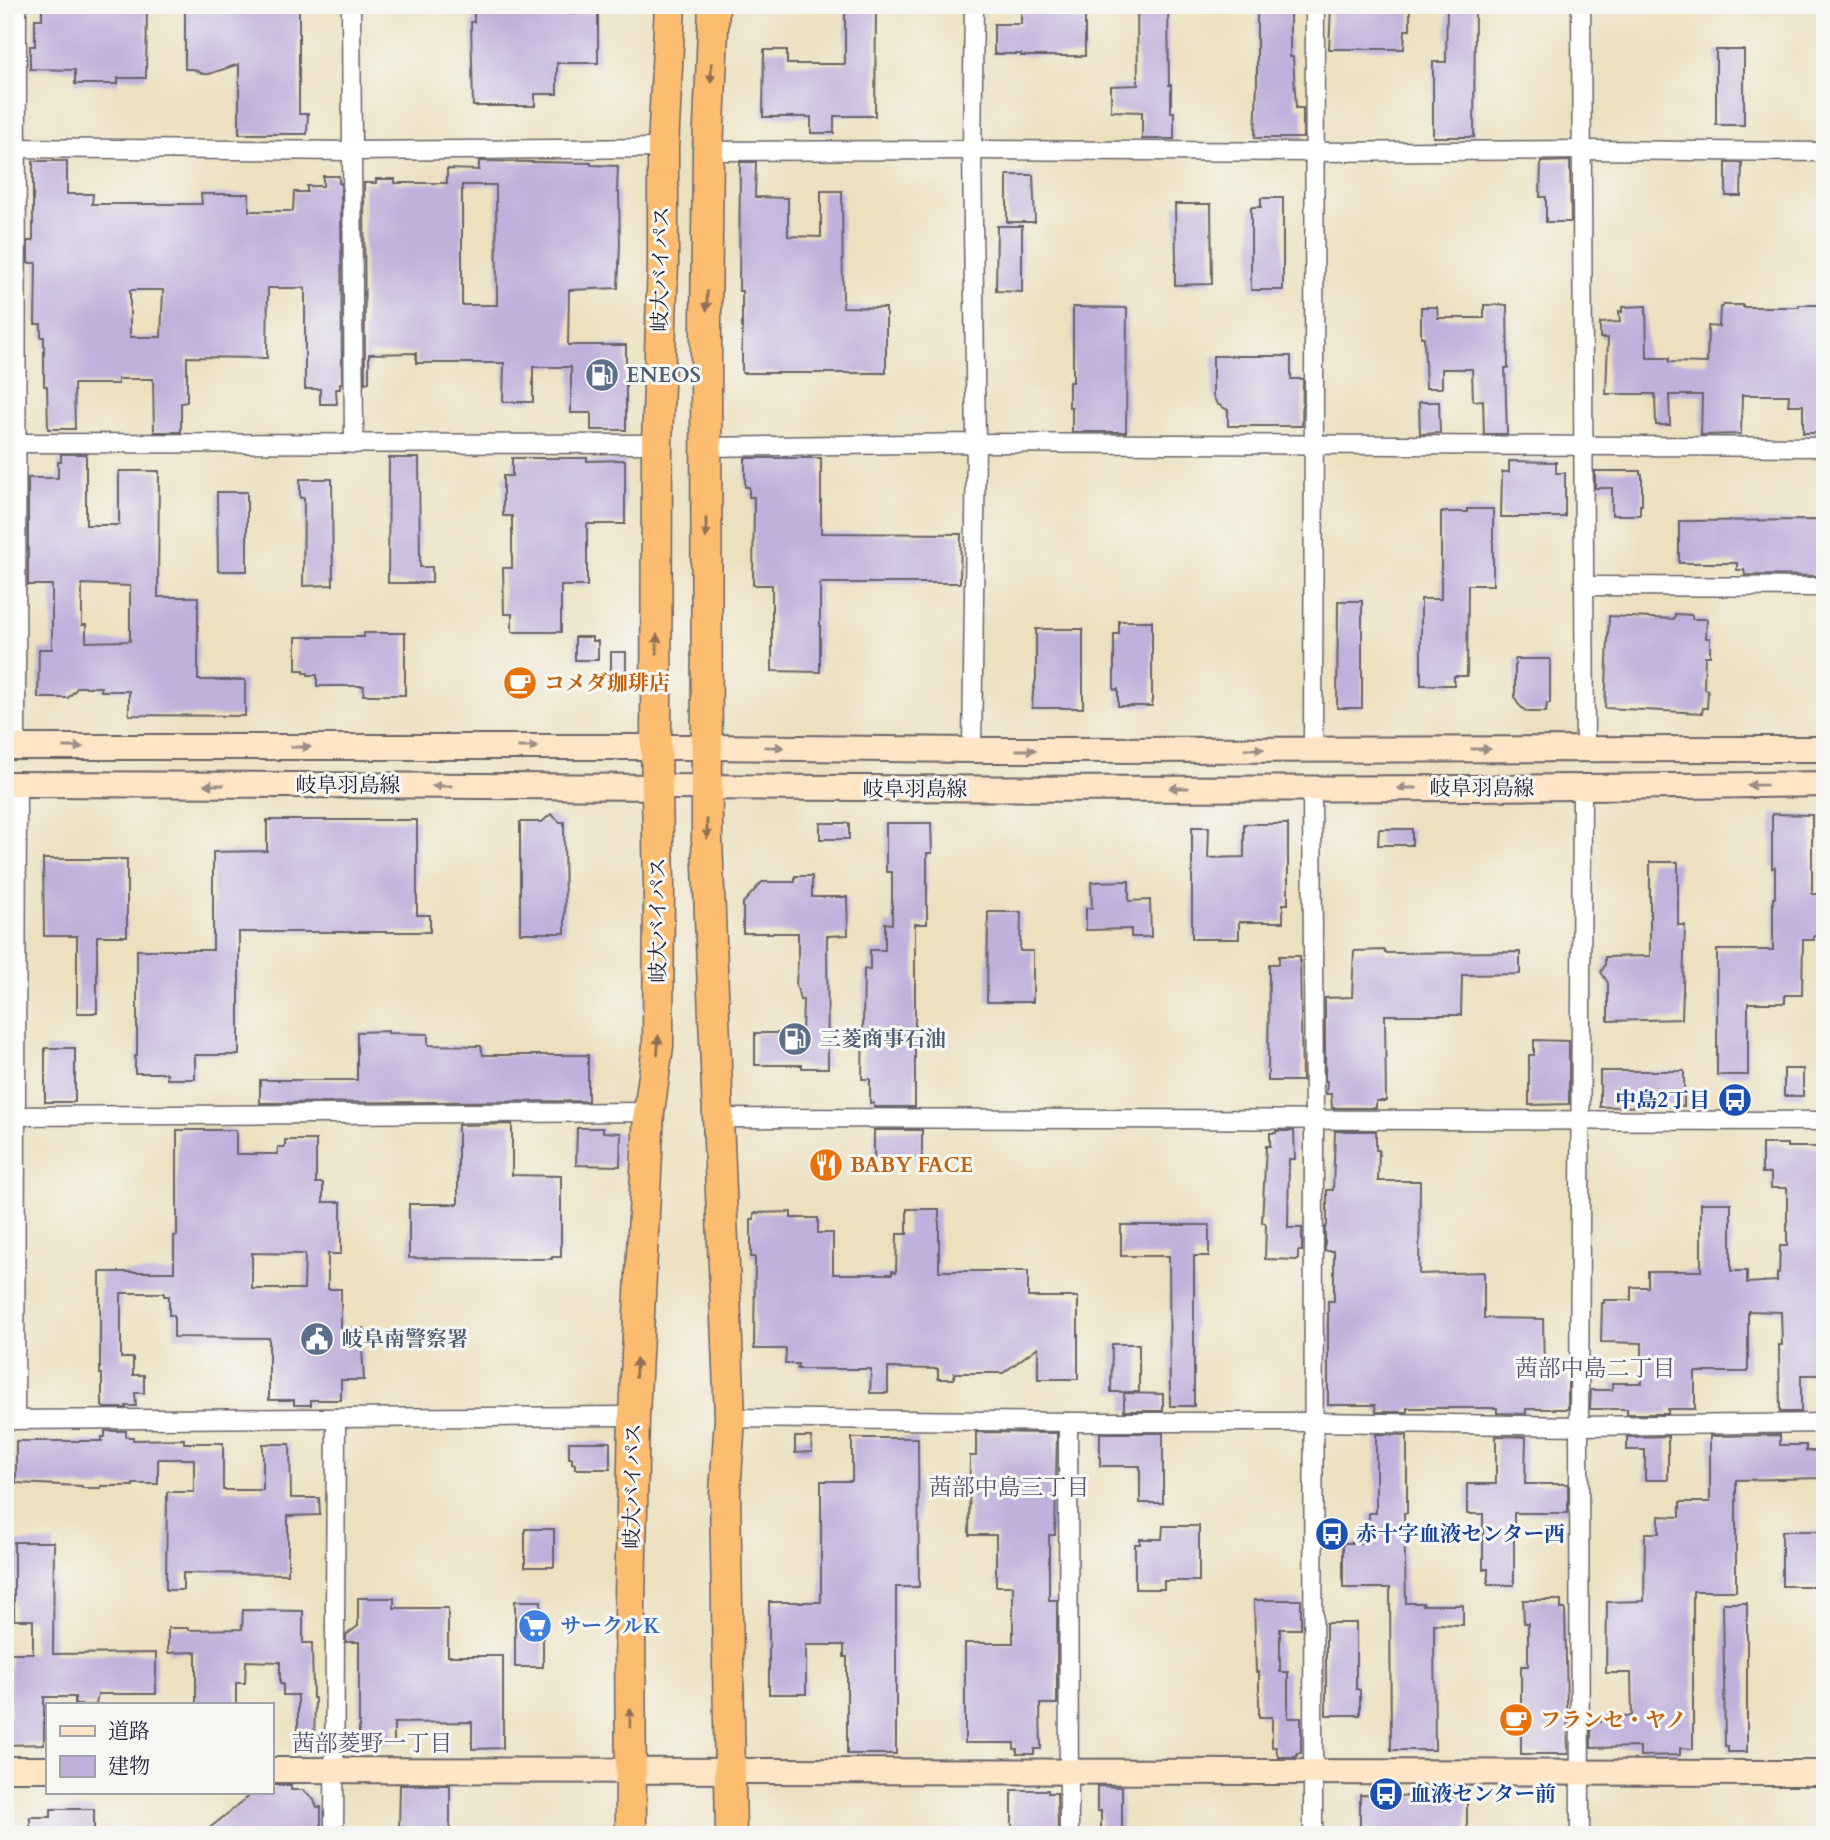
<svg xmlns="http://www.w3.org/2000/svg" width="1830" height="1840" viewBox="0 0 1830 1840" font-family="Cardo,'Noto Serif JP',serif">
<style>
.lines{fill:none;stroke-linecap:round;stroke-linejoin:round}
.stream{stroke:#70a1da;stroke-width:6}
.building{fill:#c1b0db;fill-rule:evenodd}
.street-casing{stroke:#696469;stroke-width:21}
.secondary-casing{stroke:#696469;stroke-width:28}
.highway-casing{stroke:#696469;stroke-width:33}
.street{stroke:#fff;stroke-width:18}
.secondary{stroke:#fee5c5;stroke-width:24}
.highway{stroke:#fcbd6f;stroke-width:30}
.oneway{fill:#8f7055}
.oneway2{fill:#9b8d87}
.labels{text-anchor:middle;dominant-baseline:central;stroke-width:6;stroke-linejoin:round;paint-order:stroke}
.street-label{font-size:21px;fill:#22223b;stroke:#f6f6f2}
.service-label{font-size:21px;font-weight:bold;fill:#4e5e75;stroke:#f6f6f2;text-anchor:start}
.food-label{font-size:21px;font-weight:bold;fill:#c56008;stroke:#f6f6f2;text-anchor:start}
.transit-label{font-size:21px;font-weight:bold;fill:#164399;stroke:#f6f6f2;text-anchor:start}
.shop-label{font-size:21px;font-weight:bold;fill:#366cbe;stroke:#f6f6f2;text-anchor:start}
.neighbourhood-label{font-size:23px;fill:#5a5473;stroke:#f6f6f2}
</style>
<rect width="100%" height="100%" fill="#f6f6f2"/>
<filter id="ink" filterUnits="userSpaceOnUse"><feTurbulence type="fractalNoise" baseFrequency=".0143" numOctaves="2"/><feDisplacementMap in="SourceGraphic" scale="14" xChannelSelector="R" yChannelSelector="G"/><feConvolveMatrix kernelMatrix="1 2 1 2 8 2 1 2 1" color-interpolation-filters="sRGB"/></filter>
<filter id="wash" filterUnits="userSpaceOnUse"><feTurbulence type="fractalNoise" baseFrequency=".00686" numOctaves="4" result="noise"/><feDisplacementMap in="SourceGraphic" scale="28" xChannelSelector="R" yChannelSelector="G"/><feGaussianBlur stdDeviation="1.57" result="paint"/><feColorMatrix in="noise" values="0 0 0 0 0 0 0 0 0 0 0 0 0 0 0 0 0 1.4 0 .05"/><feComposite in="paint" operator="in"/></filter>
<g filter="url(#wash)">
<rect width="100%" height="100%" fill="#ece0bf"/>
<g class="lines">
<!-- stream -->
<path class="stream" d="M5 1187V1352"/>
</g>
<g id="blocks">
<!-- building -->
<g class="building">
<path d="M42 5 147 6 146 78H118V84H75V70L30 69V46H35V19H42Z"/>
<path d="M1137 5H1168L1169 85H1171V112H1174V139H1142V112L1111 111V86L1138 85Z"/>
<path d="M1447 5H1475L1474 137H1433V62H1446Z"/>
<path d="M474 6H557V13H598V63H557V94H535V106H473L471 22H474Z"/>
<path d="M1290 6V57H1293L1296 108H1303V138H1255L1257 82V7Z"/>
<path d="M1375 6H1410V30H1405L1404 49H1329L1331 8H1375Z"/>
<path d="M185 7H299V114H308L307 134H239V64L209 74H203L193 69H185Z"/>
<path d="M845 8H876L875 116H834V133H811V117H763L764 50H787V64H845Z"/>
<path d="M1021 11H1085V56H1021V54H994V24H1021Z"/>
<rect x="1716" y="50" width="28" height="75"/>
<path d="M33 161H67V194H93L92 204H202L201 194H249V211H293L294 192H307V186H323V176H339V183H341L342 383H340V389H336L337 404H320V389H305V288H268L267 358 187 357V402L181 403V432H154L153 379H118V384H74L75 429H48L47 386H44V337H41V324H35L36 263H28V241H33ZM130 290H163L161 337H130Z"/>
<path d="M479 161 591 163V165L618 166 617 192H619L620 244 618 288 569 290 568 345H626V430H591V413H571V367H533V402H503L504 363H416V353L369 354V382L365 383 364 183H376V179H395V183H447V169L479 170ZM462 185H496L497 305H462Z"/>
<path d="M1570 161 1571 222H1546V197H1540L1541 162Z"/>
<path d="M740 162H756L755 197 788 198V236L821 237V191H842L843 307 886 308V373H742V291H739Z"/>
<path d="M1726 163H1742L1741 196H1726Z"/>
<path d="M1007 175H1033L1035 222H1007Z"/>
<path d="M1261 198H1283V290H1251V207H1261Z"/>
<path d="M1175 204H1211L1212 284 1175 285V264H1176Z"/>
<path d="M997 226H1022V292L996 291Z"/>
<path d="M1484 305H1507L1508 368H1505L1507 434H1484L1483 400 1473 401 1472 369H1442V388H1426L1424 337H1421V307H1437L1438 318H1484Z"/>
<path d="M1723 305H1743V307H1799V305H1822L1823 360H1825V433H1803V405H1788L1789 395H1742L1741 434 1701 435 1702 395H1669L1670 425H1656L1655 394H1606L1608 338H1600V323L1620 322 1619 311 1622 312V307L1646 306 1647 358H1669V362L1707 363 1708 326 1719 327 1720 307H1723Z"/>
<path d="M1073 307 1127 308 1126 432H1072V407H1069V382H1073Z"/>
<path d="M1213 356H1291V379H1303L1302 426H1228V410L1217 404 1213 396Z"/>
<path d="M1419 402H1439L1440 433 1420 434Z"/>
<path d="M61 454H86V525H119V471H159L158 597H198V680H245V716L129 715V691H101V687H78L68 698H38L39 649H52V585H28V478H58V462H61ZM82 584 130 586V641L86 642V625H82Z"/>
<path d="M389 458H419L420 567H432V583H388Z"/>
<path d="M512 458H587V461L625 460V524H587V586H561V632H512V614H504L503 568H512V516H503V476H512Z"/>
<path d="M745 458H821V533L961 534 960 583H820V672L772 671V585H753L754 497H749V487H745Z"/>
<path d="M1509 461 1556 462V473H1565V517H1501L1502 472H1509Z"/>
<path d="M1595 471H1640V474H1642V505H1640V515H1612V488H1595Z"/>
<path d="M300 479H332L333 585 303 586 304 498H300Z"/>
<path d="M217 492H247V571H218Z"/>
<path d="M1467 509H1493V585H1468L1467 676H1454V685H1421V599H1441V512H1467Z"/>
<path d="M1822 520V555H1825V576L1745 575 1744 570H1737V563H1679V521Z"/>
<path d="M1338 601H1362V708H1337Z"/>
<path d="M1675 614 1692 615V619H1707L1706 638H1710V656H1705L1704 689 1708 690 1707 708H1703L1702 713 1605 708 1609 616 1674 619Z"/>
<path d="M1119 621H1152V706H1118V689L1114 690V634H1119Z"/>
<path d="M1036 629H1083V708H1032L1033 692 1036 679Z"/>
<path d="M364 633H405V695H363L364 686H317V675H308V673H304V670H296V637H364Z"/>
<path d="M575 637H592V641H598V660H575Z"/>
<rect x="611" y="652" width="15" height="25"/>
<path d="M1515 659H1550V703H1547L1546 712H1529L1524 710 1518 704 1515 697Z"/>
<path d="M551 814 560 822H564L565 933H520V822H542Z"/>
<path d="M1772 814 1812 815V894H1825V936H1814V940H1803L1802 995H1785V1003H1748V1075H1717V950H1773V898H1775V867L1772 868Z"/>
<path d="M267 820H417V915H430V932H239V1055H195V1079H167V1073H135V1056H137V950H213V852L267 851Z"/>
<rect x="820" y="823" width="29" height="16"/>
<path d="M886 823H931L932 853H927V924H915V1107H874V1103H870V1079H862L864 969 870 970V950H885V923L892 924V872H886Z"/>
<path d="M1244 824H1288V904H1283V922H1239V939H1192V827H1209L1208 858 1244 857Z"/>
<path d="M1379 829H1412V845H1378Z"/>
<path d="M43 859H127V936H97V1013H77V936H44Z"/>
<path d="M1650 862H1678V925H1685L1682 1019 1608 1021V983L1601 972 1605 965V957L1650 956Z"/>
<path d="M795 876H812V897H847L848 935 827 936 828 1068H802V1065H755V1033H802L803 1000H800L796 983 798 961V933H743V903L762 882H795Z"/>
<path d="M1129 881V901L1150 900 1151 937H1131V929L1086 930V908H1092L1091 882Z"/>
<path d="M988 912H1021L1020 951H1033V1002H987Z"/>
<path d="M1385 950V953L1520 952V974L1462 975 1461 1015H1385L1386 1101H1376V1108H1332L1331 1094H1326L1327 1081H1325V998L1352 997 1354 951Z"/>
<path d="M1279 956H1300L1302 1081H1268L1269 964H1279Z"/>
<path d="M388 1031V1033L428 1034V1045L481 1046 483 1055H588V1101L260 1103V1080H357V1032Z"/>
<path d="M1534 1040 1569 1041V1104L1529 1105V1055H1534Z"/>
<rect x="45" y="1048" width="30" height="54"/>
<rect x="1784" y="1069" width="19" height="27"/>
<path d="M1600 1071H1684V1106L1600 1107Z"/>
<path d="M512 1124V1175L561 1176V1257H552V1259L409 1258V1204H458V1125Z"/>
<path d="M577 1128H603V1132L621 1133 620 1166 576 1165Z"/>
<path d="M177 1130H236V1154H278V1147H285V1140H316V1183H323V1202H341V1254H328V1289H341V1328H364L362 1348 364 1380H341V1400H311V1405H294V1400H269V1338L174 1337V1315H169V1296H164V1293H121V1358H133V1375H144V1393H135L136 1406H126V1408H104L102 1406V1374H100V1272H174V1236H177ZM252 1253 305 1254 304 1289H252Z"/>
<rect x="874" y="1130" width="48" height="28"/>
<path d="M1276 1131H1294L1295 1159H1289L1288 1228H1302V1251H1298V1260L1265 1259 1266 1226 1265 1223 1262 1222 1266 1146H1270V1133H1276Z"/>
<path d="M1335 1131H1376V1150H1379L1378 1181H1420L1419 1274 1484 1272V1318L1543 1319 1544 1370H1568V1409H1526V1414L1497 1413V1408H1407V1412H1376L1375 1405H1328V1301H1334V1251H1325V1228L1327 1225V1190H1333Z"/>
<path d="M1762 1144H1787V1147H1825V1375H1801V1412H1780L1779 1345H1782L1781 1312 1748 1311V1372H1695V1409H1668V1414H1627V1409H1590L1591 1390H1612V1383H1642V1343L1601 1342 1602 1303H1604V1300H1631V1287H1648V1271H1701V1203H1731V1271H1747V1283L1777 1281V1273H1779L1780 1246H1787V1188H1771V1173H1762Z"/>
<path d="M907 1209H939V1271H1028V1297H1078V1379H1038V1347L1003 1373H954V1379H938V1369L888 1368V1393H870L871 1369H797L798 1364H785L786 1349H754L755 1257H751V1219H754V1213L791 1212V1218H818V1233H833V1274H892V1271L896 1272 897 1234H907Z"/>
<path d="M1121 1225H1209V1256H1194V1406H1170L1169 1256H1121Z"/>
<path d="M1112 1344H1139V1392H1111Z"/>
<path d="M1124 1393 1163 1394V1411H1124Z"/>
<path d="M105 1431H126V1437H133V1440L184 1439V1443H223V1490H263V1444H290L291 1498H319L320 1515 288 1516V1574L183 1573V1590H166L167 1492H194V1459H158V1484H133V1486H101V1488H82V1486L16 1483V1441H102V1437H105Z"/>
<path d="M976 1432 1057 1433 1055 1535H1049V1600H1057V1704H1040L1041 1749H1034V1754H1017V1749H1014V1743H965V1643H1013V1586H996V1535H969L970 1456H976Z"/>
<path d="M1100 1433H1163V1503H1140V1466H1100Z"/>
<path d="M1376 1434 1407 1435V1513H1404L1406 1603H1423L1422 1605H1463V1625L1434 1624 1435 1750H1391L1390 1588H1343V1543H1362L1363 1526H1369V1513H1376Z"/>
<path d="M1780 1435V1445H1806V1451H1825V1478L1736 1480V1591H1693V1749L1680 1748V1755L1640 1756V1747L1591 1748V1722H1601V1716H1632L1631 1673H1606L1607 1602 1644 1601 1645 1533H1659V1516L1680 1517V1502H1710V1436Z"/>
<path d="M1496 1436 1526 1437 1525 1484H1568V1513H1514V1585H1488V1569H1483V1514H1467V1484H1496Z"/>
<path d="M1668 1436V1480H1645V1450H1627V1437Z"/>
<path d="M795 1437H811L812 1452 795 1453Z"/>
<path d="M852 1438H918L919 1587H896V1754H847V1657H844V1645H806V1694H769V1602H821V1481H852Z"/>
<path d="M569 1442H610V1469H575V1464L572 1463V1458H569Z"/>
<path d="M1163 1526H1199V1581H1164V1589H1135V1544H1140V1539H1162Z"/>
<rect x="525" y="1529" width="29" height="38"/>
<rect x="1782" y="1531" width="43" height="55"/>
<path d="M14 1542H54L53 1654 156 1653V1694H98L96 1705H75V1697H44V1744L5 1745V1717H10V1653H33V1620H14Z"/>
<path d="M358 1598H394V1608H448V1656H503V1748L472 1749V1722L394 1723V1744H359V1642H346V1635L358 1626Z"/>
<path d="M1254 1600H1301V1629H1280V1672H1288V1718H1301V1753H1297V1757H1278L1276 1747H1272V1717H1259V1672H1256Z"/>
<path d="M1523 1600H1561V1609H1565L1568 1754H1521V1666H1528V1623H1524Z"/>
<path d="M515 1601H541V1612H543V1667H515Z"/>
<path d="M1723 1603H1747V1752H1728V1746H1725Z"/>
<path d="M243 1610 303 1611V1643H312L313 1698H315L314 1748H298V1695H283V1684H280V1662L246 1661 245 1683H236V1705H196V1652L168 1653V1628H189V1630L242 1629Z"/>
<path d="M1326 1623H1356V1689L1360 1690V1715H1326Z"/>
<path d="M271 1785H291V1790H303L314 1800 317 1807H321V1835H201L253 1793H271Z"/>
<path d="M400 1785H450V1835H425V1828H399Z"/>
<path d="M1097 1786 1122 1787V1835H1104V1831H1101V1811H1097Z"/>
<path d="M1012 1790H1048V1793H1057L1058 1835H1012Z"/>
<path d="M1360 1795 1467 1797V1835H1360Z"/>
<path d="M51 1809H94V1835H30V1817H51Z"/>
</g>
</g>
</g>
<g filter="url(#ink)">
<use href="#blocks" fill-opacity="0" stroke="#696469" stroke-width="2"/>
<g class="lines">
<!-- street casing -->
<g class="street-casing">
<g id="street">
<path d="M351 5 354 444"/>
<path d="M1581 5 1585 749"/>
<path d="M5 148 351 151 663 148"/>
<path d="M708 151 972 150 1315 152 1582 150 1825 152"/>
<path d="M6 443 657 444"/>
<path d="M707 447 976 443 1825 447"/>
<path d="M1584 586 1825 587"/>
<path d="M16 747 17 5"/>
<path d="M1313 749 1315 5"/>
<path d="M972 750 976 443 972 150 974 5"/>
<path d="M1312 788 1314 1119 1313 1835"/>
<path d="M5 1116 649 1112"/>
<path d="M718 1118 1825 1121"/>
<path d="M730 1418 1068 1422H1314L1579 1426 1825 1423"/>
<path d="M5 1420 634 1416"/>
<path d="M15 1420 17 784"/>
<path d="M1068 1422 1069 1835"/>
<path d="M334 1835 336 1418"/>
<path d="M1580 1835 1579 1426 1582 788"/>
</g>
</g>
<!-- secondary casing -->
<g class="secondary-casing">
<g id="secondary">
<path d="M5 747H706L972 750 1825 749"/>
<path d="M5 784C612 785 1218 794 1825 784"/>
<path d="M5 1769H47"/>
<path d="M271 1770 1825 1773"/>
</g>
</g>
<!-- highway casing -->
<g class="highway-casing">
<g id="highway">
<path d="M714 5 708 151 706 322 707 840 730 1418 725 1493 731 1835"/>
<path d="M631 1835 630 1599 634 1416 649 1112 658 1046 659 885 656 747 657 444 663 263V148L670 5"/>
</g>
</g>
<!-- street -->
<use href="#street" class="street"/>
<!-- secondary -->
<use href="#secondary" class="secondary"/>
<!-- highway -->
<use href="#highway" class="highway"/>
</g>
<!-- one-way arrows -->
<defs><path id="oneway-solid" d="M-6-.8H1V-3.2L6.5 0L1 3.2V.8H-6Z" transform="scale(1.75)"/></defs>
<g class="oneway">
<use href="#oneway-solid" transform="translate(711 73) rotate(92)"/>
<use href="#oneway-solid" transform="translate(707 301) rotate(91)"/>
<use href="#oneway-solid" transform="translate(706 528) rotate(90)"/>
<use href="#oneway-solid" transform="translate(657 644) rotate(-90)"/>
<use href="#oneway-solid" transform="translate(707 829) rotate(89)"/>
<use href="#oneway-solid" transform="translate(658 1045) rotate(-87)"/>
<use href="#oneway-solid" transform="translate(636 1368) rotate(-88)"/>
<use href="#oneway-solid" transform="translate(630 1718) rotate(-90)"/>
</g>
<g class="oneway2">
<use href="#oneway-solid" transform="translate(73 747)"/>
<use href="#oneway-solid" transform="translate(301 747)"/>
<use href="#oneway-solid" transform="translate(528 747)"/>
<use href="#oneway-solid" transform="translate(774 747) rotate(1)"/>
<use href="#oneway-solid" transform="translate(1254 749)"/>
<use href="#oneway-solid" transform="translate(1481 749)"/>
<use href="#oneway-solid" transform="translate(1026 750)"/>
<use href="#oneway-solid" transform="translate(214 785) rotate(-180)"/>
<use href="#oneway-solid" transform="translate(1757 785) rotate(179)"/>
<use href="#oneway-solid" transform="translate(442 786) rotate(-180)"/>
<use href="#oneway-solid" transform="translate(1179 788) rotate(180)"/>
<use href="#oneway-solid" transform="translate(1407 788) rotate(180)"/>
</g>
</g>
<!-- icons -->
<defs>
<g id="fuel-disc" transform="scale(1.75)"><circle r="9.5" fill="#5c6f8a" stroke="#f6f6f2"/><path d="M-5.5-6h7V0h2V4h1.3V-2.5L3-4.5l.8-.8L6-3V5H2.5V1h-1V6h-7ZM-4.2-4.7v3.2H.2V-4.7Z" fill="#fff"/></g>
<g id="cafe-disc" transform="scale(1.75)"><circle r="9.5" fill="#e8710a" stroke="#f6f6f2"/><path d="M-5.5-4.5H6V0H3Q3 3.5 0 3.5H-2.5Q-5.5 3.5-5.5 0ZM3-3.2v2h1.7v-2ZM-6 4.5H4V6H-6Z" fill="#fff"/></g>
<g id="bus-disc" transform="scale(1.75)"><circle r="9.5" fill="#1a4fb4" stroke="#f6f6f2"/><path d="M-5-6H5V4H4V6H2V4H-2V6H-4V4H-5ZM-3.5-4V0h7V-4ZM-3.5 1.2v1.5H-2V1.2ZM2 1.2v1.5H3.5V1.2Z" fill="#fff"/></g>
<g id="restaurant-disc" transform="scale(1.75)"><circle r="9.5" fill="#e8710a" stroke="#f6f6f2"/><path d="M-5-6h1v4h1v-4h1v4h1v-4h1v5L-1.5 .5V6h-2V.5L-5-1ZM5-6V6H3V1.5H1.5Q1.5-4 5-6Z" fill="#fff"/></g>
<g id="civic-disc" transform="scale(1.75)"><circle r="9.5" fill="#5c6f8a" stroke="#f6f6f2"/><path d="M-.6-6.5H3V-4.5H.6V-3L4-1V1h2V6H-6V1h2V-1L-.6-3ZM-1.2 2.5V6h2.4V2.5Z" fill="#fff"/></g>
<g id="supermarket-disc" transform="scale(1.75)"><circle r="9.5" fill="#3f7fe0" stroke="#f6f6f2"/><path d="M-6-5.5h2.5l.6 2H6L4.5 2H-2.5L-4.4-4H-6ZM-1.5 3.2a1.3 1.3 0 1 0 .1 0ZM3 3.2a1.3 1.3 0 1 0 .1 0Z" fill="#fff"/></g>
</defs>
<g fill-rule="evenodd">
<use href="#fuel-disc" x="602" y="375"/>
<use href="#cafe-disc" x="520" y="683"/>
<use href="#fuel-disc" x="795" y="1039"/>
<use href="#bus-disc" x="1735" y="1100"/>
<use href="#restaurant-disc" x="826" y="1165"/>
<use href="#civic-disc" x="317" y="1339"/>
<use href="#bus-disc" x="1332" y="1534"/>
<use href="#supermarket-disc" x="535" y="1626"/>
<use href="#cafe-disc" x="1516" y="1720"/>
<use href="#bus-disc" x="1386" y="1794"/>
</g>
<g class="labels">
<!-- street labels -->
<g class="street-label">
<text transform="translate(661 269) rotate(-89)">岐大バイパス</text>
<text x="348" y="785">岐阜羽島線</text>
<text x="1482" y="788">岐阜羽島線</text>
<text x="915" y="789">岐阜羽島線</text>
<text transform="translate(658 920) rotate(-90)">岐大バイパス</text>
<text transform="translate(633 1486) rotate(-89)">岐大バイパス</text>
</g>
<!-- service labels -->
<g class="service-label">
<text x="626" y="375">ENEOS</text>
<text x="820" y="1039">三菱商事石油</text>
<text x="342" y="1339">岐阜南警察署</text>
</g>
<!-- food labels -->
<g class="food-label">
<text x="544" y="683">コメダ珈琲店</text>
<text x="850" y="1165">BABY FACE</text>
<text x="1540" y="1720">フランセ・ヤノ</text>
</g>
<!-- transit labels -->
<g class="transit-label">
<text x="1710" y="1100" text-anchor="end">中島2丁目</text>
<text x="1356" y="1534">赤十字血液センター西</text>
<text x="1410" y="1794">血液センター前</text>
</g>
<!-- shop labels -->
<g class="shop-label">
<text x="560" y="1626">サークルK</text>
</g>
<!-- neighbourhood labels -->
<g class="neighbourhood-label">
<text x="1595" y="1368">茜部中島二丁目</text>
<text x="1009" y="1487">茜部中島三丁目</text>
<text x="372" y="1743">茜部菱野一丁目</text>
</g>
</g>
<!-- margin -->
<rect width="1830" height="1840" fill="none" stroke="#f6f6f2" stroke-width="28"/>
<!-- legend -->
<rect x="46" y="1703" width="228" height="91" fill="#f6f6f2" stroke="#a1a1a9" stroke-width="2"/>
<rect x="60" y="1726" width="35" height="10" fill="#fee5c5" stroke="#a1a1a9" stroke-width="2"/>
<text x="108" y="1738" font-size="21" fill="#22223b">道路</text>
<rect x="60" y="1756" width="35" height="21" fill="#c1b0db" stroke="#a1a1a9" stroke-width="2"/>
<text x="108" y="1773" font-size="21" fill="#22223b">建物</text>
</svg>
